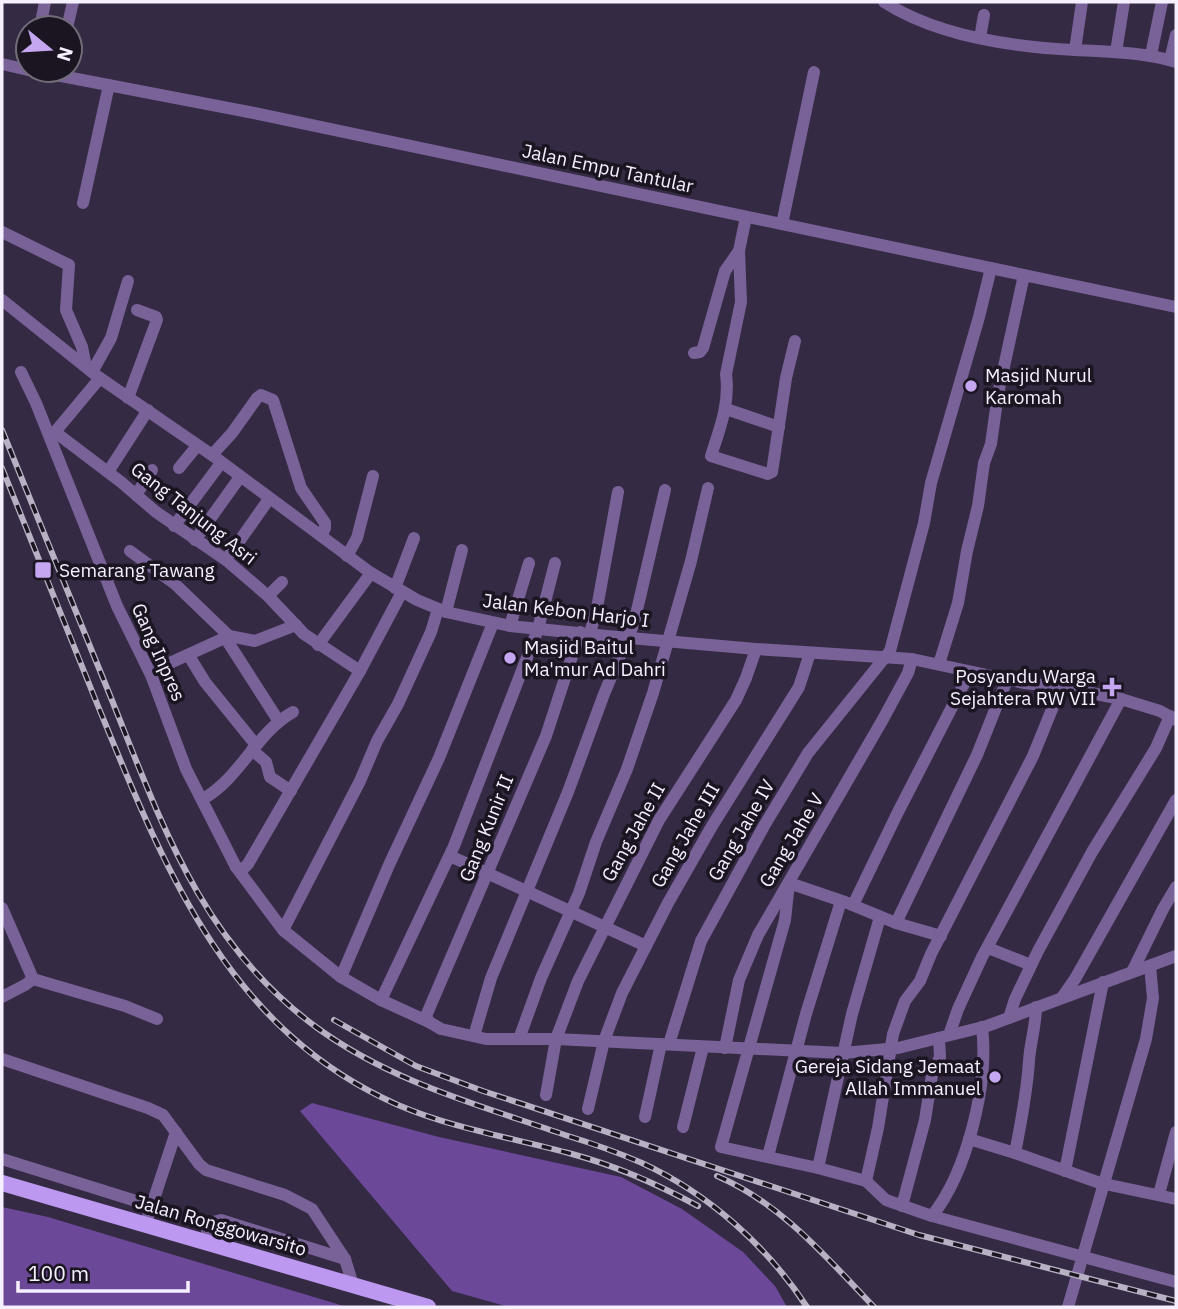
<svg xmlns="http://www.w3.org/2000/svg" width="1178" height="1309" viewBox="0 0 1178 1309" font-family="'IBM Plex Sans',sans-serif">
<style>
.water{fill:#6c4899}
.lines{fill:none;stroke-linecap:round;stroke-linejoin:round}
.minor{stroke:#786298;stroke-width:12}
.major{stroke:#bd98f0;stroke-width:16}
.rail-casing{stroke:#b8b1c4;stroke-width:6}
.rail{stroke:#1a1520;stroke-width:3.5;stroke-dasharray:10;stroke-linecap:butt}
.poi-dot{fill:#c5a7f1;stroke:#1a1520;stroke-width:2.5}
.labels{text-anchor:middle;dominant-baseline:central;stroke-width:7;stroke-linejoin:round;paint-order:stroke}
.street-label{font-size:19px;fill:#f5efff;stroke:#1a1520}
.poi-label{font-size:19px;fill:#f5efff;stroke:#1a1520;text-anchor:start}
</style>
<rect width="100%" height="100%" fill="#342a43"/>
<!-- water -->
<g class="water">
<path d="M312 1103 439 1137 621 1177 682 1209 743 1252 775 1286 787 1307H509L452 1291 300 1111Z"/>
<path d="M2 1207 48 1217 347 1307H2Z"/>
</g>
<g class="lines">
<!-- minor -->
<g class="minor">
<path d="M884 2C937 36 1013 47 1075 50 1110 52 1143 52 1176 62"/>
<path d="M40 28 45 2"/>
<path d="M67 28 73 2"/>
<path d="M980 38 984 15"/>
<path d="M1075 50 1082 2"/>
<path d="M1116 52 1124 2"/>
<path d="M1151 55 1162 2"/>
<path d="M1170 60 1176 35"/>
<path d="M2 64 28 70"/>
<path d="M30 70 254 113 1176 307"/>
<path d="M83 203 109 85"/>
<path d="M782 224 814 72"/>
<path d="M2 232 69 265 66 310 82 347 86 367"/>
<path d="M739 251 741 302 726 374C730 403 720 428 711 456L768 474 772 472 786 378 795 341"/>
<path d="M2 300 97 376 212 455 371 573 417 600 446 612 510 626 607 636 756 649 912 659 1024 683 1061 687 1121 699 1160 711 1176 720"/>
<path d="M694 353 700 352 703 348 725 271 739 251 746 217"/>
<path d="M21 372 36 403 117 606 151 675 186 769 236 867 283 930 341 977 381 1000 429 1022"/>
<path d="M92 372 111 338 128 281"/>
<path d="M100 378 55 432 121 482 156 512 226 560 268 596 304 634 360 671"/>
<path d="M128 398 157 320 156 317 137 310"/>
<path d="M726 409 779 427"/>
<path d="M212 455 232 433 257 398 261 395 273 400 301 488 325 523V528L321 536"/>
<path d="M179 468 197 446"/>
<path d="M108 472 148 410"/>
<path d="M136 495 152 470"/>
<path d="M174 526 221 463"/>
<path d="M195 540 240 477"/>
<path d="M130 551 175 584 229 636 172 662 151 675"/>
<path d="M347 556 357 538 373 476"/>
<path d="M226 560 269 499"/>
<path d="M395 588 414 538"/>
<path d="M268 596 282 582"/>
<path d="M446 612 462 550"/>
<path d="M510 626 529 563"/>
<path d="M580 632 546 736 426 1016 429 1022 441 1029 486 1039H556L843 1053 898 1048 987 1026 1176 956"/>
<path d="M590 633 597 608 618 492"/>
<path d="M229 636 255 641 296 625"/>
<path d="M226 639 278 720"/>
<path d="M318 645 371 573"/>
<path d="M189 656 205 682 256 745"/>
<path d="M939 664 958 603 967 551 978 506 984 463 991 444 998 394 1024 275"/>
<path d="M252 750 266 762 270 777 291 791"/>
<path d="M203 799C240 778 256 733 293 712"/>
<path d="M450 856 646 946"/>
<path d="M236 867 242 870 248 864 360 671 402 592"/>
<path d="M853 905 897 814 970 672"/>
<path d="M2 908 33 979 125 1006 157 1019"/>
<path d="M896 923 845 902 789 883 785 920 721 1147 818 1168 866 1181 886 1200 932 1216 1176 1282"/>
<path d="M283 930 360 781 377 741 398 704 431 632 438 609"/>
<path d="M941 936 896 923 977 755 1007 680"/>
<path d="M988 948 1031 965"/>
<path d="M1132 972 1163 909 1176 887"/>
<path d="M341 977 389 865 439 758 493 623"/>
<path d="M1063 996 1075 979 1176 800"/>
<path d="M2 997 25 985 33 979"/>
<path d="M381 1000 454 846 538 629 555 563"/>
<path d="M1036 1007C1036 1026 1030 1043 1029 1061 1027 1092 1021 1123 1015 1153L1100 1183 1176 1199"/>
<path d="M1009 1018 1015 999 1038 951 1092 852 1156 748 1170 716"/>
<path d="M949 1035 958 1009 982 957 1121 699"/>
<path d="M474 1036 491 978 568 792 604 694 634 623 665 490"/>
<path d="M519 1039 541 978 579 893 596 842 627 769 653 693 691 561 708 488"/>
<path d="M669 1044 701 941 764 826 808 753 890 651 924 523 931 483 979 317 991 268"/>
<path d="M725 1048 739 980 758 935 882 721 908 673 912 659"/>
<path d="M2 1059 148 1108 163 1115 199 1164 206 1170 285 1195 312 1209 345 1259 353 1285"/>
<path d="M546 1095 556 1039 578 981 659 820 736 700 746 678 756 649"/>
<path d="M588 1109 604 1041 622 993 668 903 712 826 799 687 810 653"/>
<path d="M645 1117 661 1044"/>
<path d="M683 1127 703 1047"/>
<path d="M969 1139 1015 1153"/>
<path d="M768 1156 806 1014 841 901"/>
<path d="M2 1159 152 1206"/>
<path d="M818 1168 852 1014 880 917"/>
<path d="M1065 1171 1103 982"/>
<path d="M866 1181 878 1128 893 1034 905 1001 920 981 931 954 1033 756 1061 687"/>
<path d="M1159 1194 1176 1132"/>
<path d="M902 1206 925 1120 932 1075 940 1057 939 1038"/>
<path d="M932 1216C967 1172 989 1084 982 1027"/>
<path d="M145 1226 176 1132"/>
<path d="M205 1243 208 1228 213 1222 221 1220 345 1259"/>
<path d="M1068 1307 1146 1039 1153 998 1150 966"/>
</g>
<!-- major -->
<path class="major" d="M2 1183 428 1307"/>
<!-- rail casing -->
<g class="rail-casing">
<g id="rail">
<path d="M2 430C37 516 72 602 107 688 160 818 198 940 316 1027 391 1082 479 1105 565 1135 591 1143 617 1152 642 1163 709 1194 767 1246 807 1307"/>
<path d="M2 468C34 547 66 626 98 706 164 867 227 1030 398 1105 454 1129 514 1138 572 1154 617 1166 657 1184 698 1206"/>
<path d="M334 1020 416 1066 483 1091 919 1235 1176 1301"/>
<path d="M717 1176C782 1204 826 1257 874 1307"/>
</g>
</g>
<!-- rail -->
<use href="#rail" class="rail"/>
</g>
<!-- markers -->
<g class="poi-dot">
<circle cx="971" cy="386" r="7"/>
<rect x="34" y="561" width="18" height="18" rx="3.5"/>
<circle cx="510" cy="658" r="7"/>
<path d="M1108.5 676.5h7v7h7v7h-7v7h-7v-7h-7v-7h7z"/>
<circle cx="995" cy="1077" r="7"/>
</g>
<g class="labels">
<!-- street labels -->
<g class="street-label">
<text transform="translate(608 168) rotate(12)">Jalan Empu Tantular</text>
<text transform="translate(194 513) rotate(38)">Gang Tanjung Asri</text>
<text transform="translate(566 610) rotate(7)">Jalan Kebon Harjo I</text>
<text transform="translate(159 652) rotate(66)">Gang Inpres</text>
<text transform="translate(486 828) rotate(-68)">Gang Kunir II</text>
<text transform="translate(741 830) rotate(-60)">Gang Jahe IV</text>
<text transform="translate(633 832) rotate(-61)">Gang Jahe II</text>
<text transform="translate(685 835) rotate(-60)">Gang Jahe III</text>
<text transform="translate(791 840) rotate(-59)">Gang Jahe V</text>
<text transform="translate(221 1225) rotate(16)">Jalan Ronggowarsito</text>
</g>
<!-- poi labels -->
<g class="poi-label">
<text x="985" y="375">Masjid Nurul<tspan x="985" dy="22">Karomah</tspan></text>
<text x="59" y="570">Semarang Tawang</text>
<text x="524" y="647">Masjid Baitul<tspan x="524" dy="22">Ma'mur Ad Dahri</tspan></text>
<text x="1096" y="676" text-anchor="end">Posyandu Warga<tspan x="1096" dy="22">Sejahtera RW VII</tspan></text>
<text x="981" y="1066" text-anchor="end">Gereja Sidang Jemaat<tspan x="981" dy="22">Allah Immanuel</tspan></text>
</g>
</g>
<!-- border -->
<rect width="1178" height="1309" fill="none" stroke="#f5efff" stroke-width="7"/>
<!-- north arrow -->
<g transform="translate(49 49) rotate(108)"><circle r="33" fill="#1a1520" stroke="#726c79" stroke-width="2"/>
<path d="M0-5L12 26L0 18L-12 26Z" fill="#c5a7f1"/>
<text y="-10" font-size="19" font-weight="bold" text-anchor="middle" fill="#f5efff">N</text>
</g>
<!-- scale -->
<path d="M18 1281v10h170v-10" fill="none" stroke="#f5efff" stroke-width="3.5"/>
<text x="28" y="1281" font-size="21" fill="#f5efff" stroke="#1a1520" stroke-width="5" paint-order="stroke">100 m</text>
</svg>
